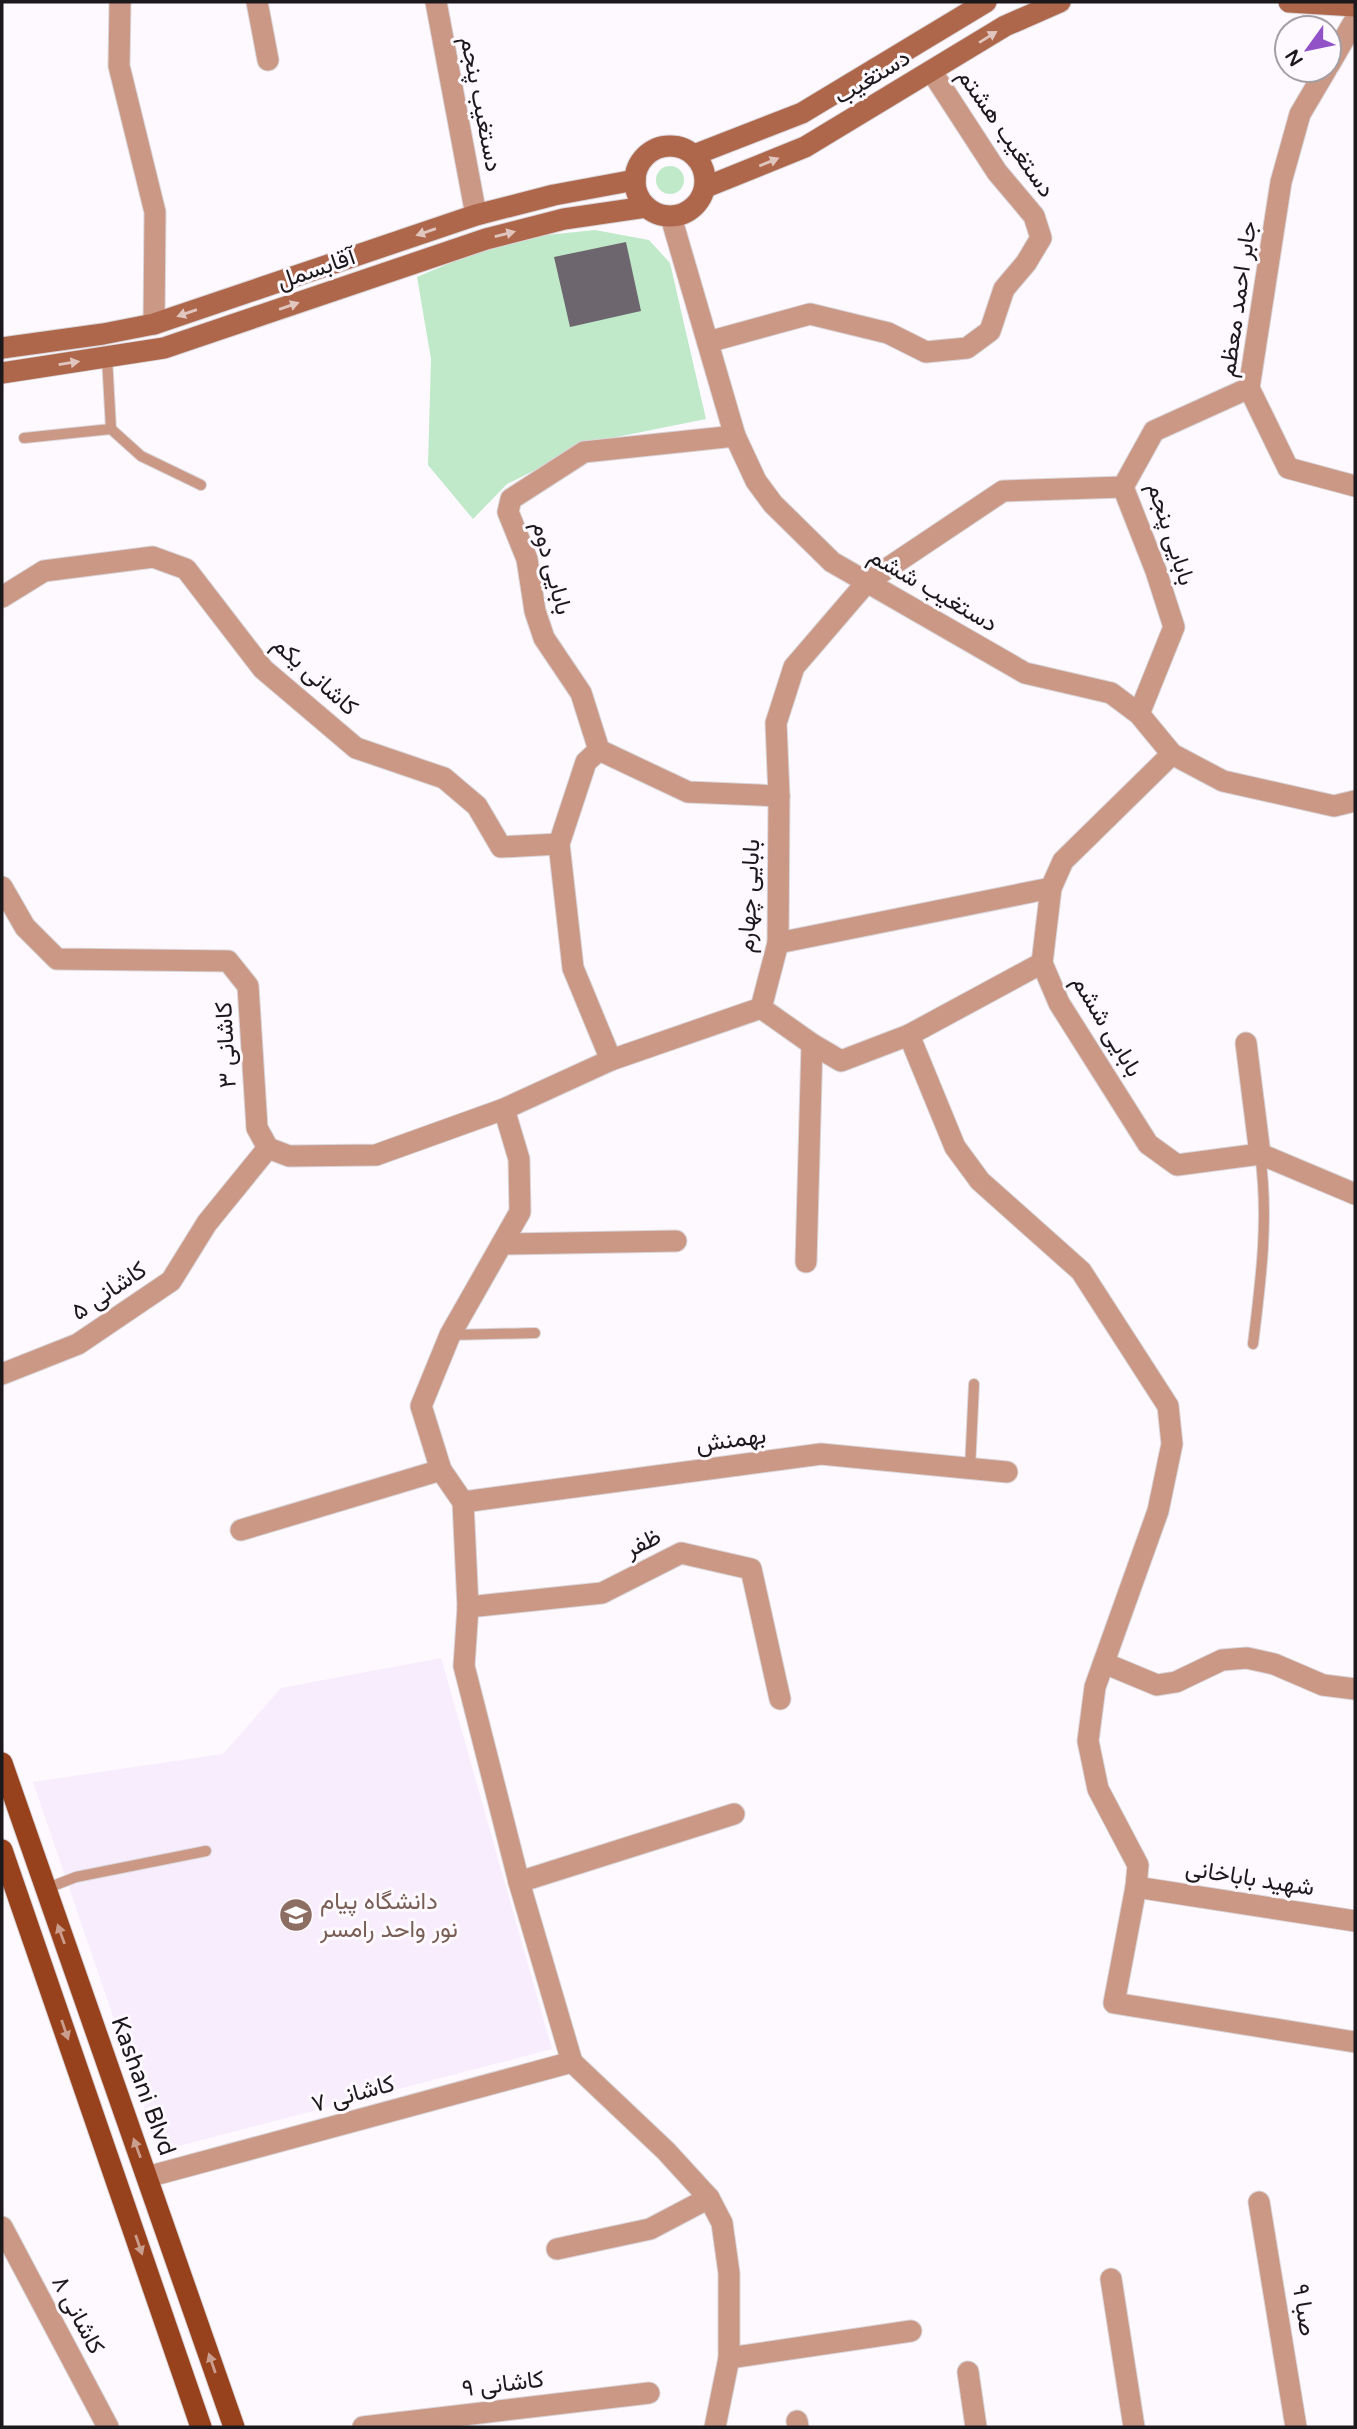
<svg xmlns="http://www.w3.org/2000/svg" width="1357" height="2429" viewBox="0 0 1357 2429" font-family="'Varela Round',Vazirmatn,sans-serif">
<style>
.education{fill:#f7edfd}
.green{fill:#bfe9c9}
.building{fill:#6d666f}
.lines{fill:none;stroke-linecap:round;stroke-linejoin:round}
.lane-casing{stroke:#d9d5da;stroke-width:12}
.street-casing{stroke:#d9d5da;stroke-width:23}
.secondary-casing{stroke:#d9d5da;stroke-width:23}
.primary-casing{stroke:#d9d5da;stroke-width:23}
.lane{stroke:#ca9885;stroke-width:10}
.street{stroke:#ca9885;stroke-width:21}
.secondary{stroke:#ae674b;stroke-width:21}
.primary{stroke:#98421d;stroke-width:21}
.oneway{fill:#e1c6bf}
.oneway2{fill:#ca9e8e}
.labels{text-anchor:middle;dominant-baseline:central;stroke-width:6;stroke-linejoin:round;paint-order:stroke}
.street-label{font-size:24px;fill:#1c191d;stroke:#fdf9fe}
.education-label{font-size:24px;fill:#785e54;stroke:#fdf9fe;text-anchor:start}
</style>
<rect width="100%" height="100%" fill="#fdf9fe"/>
<!-- education -->
<path class="education" d="M441 1658 552 2049 159 2151 33 1782 223 1754 281 1688Z"/>
<!-- green -->
<g class="green">
<circle cx="670" cy="180" r="14"/>
<path d="M595 230 649 240 670 263 706 419 592 442 507 484 473 519 428 465 431 359 417 277 507 239Z"/>
</g>
<!-- building -->
<path class="building" d="M626 242 641 311 570 327 554 257Z"/>
<g class="lines">
<!-- lane casing -->
<g class="lane-casing">
<g id="lane">
<path d="M107 357 111 429 141 456 201 485"/>
<path d="M24 438 111 429"/>
<path d="M450 1335 535 1333"/>
<path d="M1253 1344C1261 1279 1269 1219 1260 1154"/>
<path d="M970 1469 974 1384"/>
<path d="M45 1889 76 1877 206 1851"/>
</g>
</g>
<!-- street casing -->
<g class="street-casing">
<g id="street">
<path d="M120 2 119 66 155 212 154 324"/>
<path d="M257 2 268 60"/>
<path d="M436 2 476 215"/>
<path d="M1329 65 1355 20"/>
<path d="M1326 70 1300 114 1281 182 1249 388 1288 468 1355 486"/>
<path d="M671 217 735 436 756 481 773 504 832 562 1025 673 1111 693 1139 714 1172 754 1223 781 1334 806 1355 801"/>
<path d="M708 342 810 314 888 333 926 352 967 348 990 331 1004 289 1026 263 1041 238 1034 216 997 172 932 72"/>
<path d="M2 597 44 571 153 557 186 569 263 669 356 748 444 778 477 806 501 847 559 844"/>
<path d="M1139 714 1174 627 1156 571 1123 487 1154 431 1249 388"/>
<path d="M599 750 581 693 544 638 535 611 527 559 508 512 511 499 584 452 735 436"/>
<path d="M599 750 586 762 559 844 573 968 611 1060"/>
<path d="M599 750 688 792 779 796"/>
<path d="M1172 754 1063 861 1051 888 1042 963 1059 1003 1148 1144 1177 1165 1260 1154 1355 1194"/>
<path d="M2 887 25 927 57 959 228 961 248 986 257 1128 268 1148 289 1156 376 1155 504 1109 611 1060 761 1008 778 943 779 796 776 723 794 667 867 582 1003 491 1123 487"/>
<path d="M778 943 1051 888"/>
<path d="M761 1008 812 1044 841 1061 909 1035 1042 963"/>
<path d="M909 1035 955 1147 980 1181 1081 1271 1168 1406 1172 1444 1158 1511 1095 1687 1088 1741 1098 1789 1138 1865 1136 1887 1114 2003 1355 2042"/>
<path d="M1246 1043 1260 1154"/>
<path d="M504 1109 519 1159 520 1212 450 1335 421 1406 441 1470 463 1502 468 1607 464 1666 519 1882 572 2062 666 2151 709 2198 722 2223 729 2273V2358L715 2427"/>
<path d="M502 1244 676 1241"/>
<path d="M806 1262 812 1044"/>
<path d="M2 1374 78 1344 171 1281 207 1223 268 1148"/>
<path d="M463 1502 821 1454 1007 1472"/>
<path d="M241 1530 441 1470"/>
<path d="M468 1607 602 1593 681 1553 751 1569 780 1699"/>
<path d="M1104 1663 1157 1685 1176 1682 1222 1660 1247 1658 1274 1664 1323 1685 1355 1689"/>
<path d="M519 1882 734 1814"/>
<path d="M1136 1887 1355 1921"/>
<path d="M147 2177 572 2062"/>
<path d="M1259 2202 1296 2427"/>
<path d="M2 2227 108 2427"/>
<path d="M557 2249 650 2229 709 2198"/>
<path d="M1111 2279 1134 2427"/>
<path d="M729 2358 911 2331"/>
<path d="M968 2372 976 2427"/>
<path d="M797 2421 798 2427"/>
<path d="M363 2427 649 2393"/>
</g>
</g>
<!-- secondary casing -->
<g class="secondary-casing">
<g id="secondary">
<path d="M1289 2 1355 6"/>
<circle cx="670" cy="181" r="35"/>
<path d="M694 155 802 113 986 2"/>
<path d="M706 187 805 147 1005 26 1060 2"/>
<path d="M2 348 103 334 154 324 476 215 554 195 635 180"/>
<path d="M2 373 164 348 486 239 564 219 646 207"/>
</g>
</g>
<!-- primary casing -->
<g class="primary-casing">
<g id="primary">
<path d="M2 1763 234 2427"/>
<path d="M2 1850 201 2427"/>
</g>
</g>
<!-- lane -->
<use href="#lane" class="lane"/>
<!-- street -->
<use href="#street" class="street"/>
<!-- secondary -->
<use href="#secondary" class="secondary"/>
<!-- primary -->
<use href="#primary" class="primary"/>
</g>
<!-- one-way arrows -->
<defs><path id="oneway-solid" d="M-6-.8H1V-3.2L6.5 0L1 3.2V.8H-6Z" transform="scale(1.75)"/></defs>
<g class="oneway">
<use href="#oneway-solid" transform="translate(988 37) rotate(-32)"/>
<use href="#oneway-solid" transform="translate(769 162) rotate(-22)"/>
<use href="#oneway-solid" transform="translate(426 232) rotate(161)"/>
<use href="#oneway-solid" transform="translate(505 234) rotate(-14)"/>
<use href="#oneway-solid" transform="translate(289 306) rotate(-19)"/>
<use href="#oneway-solid" transform="translate(187 313) rotate(161)"/>
<use href="#oneway-solid" transform="translate(69 363) rotate(-9)"/>
</g>
<g class="oneway2">
<use href="#oneway-solid" transform="translate(61 1934) rotate(-110)"/>
<use href="#oneway-solid" transform="translate(65 2030) rotate(71)"/>
<use href="#oneway-solid" transform="translate(137 2148) rotate(-110)"/>
<use href="#oneway-solid" transform="translate(139 2245) rotate(71)"/>
<use href="#oneway-solid" transform="translate(212 2363) rotate(-109)"/>
</g>
<!-- icons -->
<defs>
<g id="university-disc" transform="scale(1.75)"><circle r="9.5" fill="#8d6e63" stroke="#fdf9fe"/><path d="M0-5L7-2L0 1L-7-2ZM-4 1L0 2.5L4 1V4Q0 6-4 4Z" fill="#fff"/></g>
</defs>
<g fill-rule="evenodd">
<use href="#university-disc" x="296" y="1915"/>
</g>
<g class="labels">
<!-- street labels -->
<g class="street-label">
<text transform="translate(872 77) rotate(-31)">دستغیب</text>
<text transform="translate(481 104) rotate(79)">دستغیب پنجم</text>
<text transform="translate(1006 133) rotate(55)">دستغیب هشتم</text>
<text transform="translate(316 269) rotate(-19)">آقابسمل</text>
<text transform="translate(1238 299) rotate(-82)">جابر احمد معظم</text>
<text transform="translate(1171 534) rotate(72)">بابایی پنجم</text>
<text transform="translate(552 568) rotate(75)">بابایی دوم</text>
<text transform="translate(933 590) rotate(30)">دستغیب ششم</text>
<text transform="translate(315 676) rotate(42)">کاشانی یکم</text>
<text transform="translate(749 896) rotate(-87)">بابایی چهارم</text>
<text transform="translate(1107 1026) rotate(59)">بابایی ششم</text>
<text transform="translate(226 1045) rotate(-93)">کاشانی ۳</text>
<text transform="translate(109 1291) rotate(-34)">کاشانی ۵</text>
<text transform="translate(731 1440) rotate(-8)">بهمنش</text>
<text transform="translate(643 1543) rotate(-26)">ظفر</text>
<text transform="translate(1250 1878) rotate(9)">شهید باباخانی</text>
<text transform="translate(143 2086) rotate(70)">Kashani Blvd</text>
<text transform="translate(353 2094) rotate(-15)">کاشانی ۷</text>
<text transform="translate(1304 2310) rotate(81)">صبا ۹</text>
<text transform="translate(78 2315) rotate(62)">کاشانی ۸</text>
<text transform="translate(503 2384) rotate(-7)">کاشانی ۹</text>
</g>
<!-- education labels -->
<g class="education-label">
<text x="320" y="1901">دانشگاه پیام<tspan x="320" dy="28">نور واحد رامسر</tspan></text>
</g>
</g>
<!-- border -->
<rect width="1357" height="2429" fill="none" stroke="#1c191d" stroke-width="7"/>
<!-- north arrow -->
<g transform="translate(1308 49) rotate(237)"><circle r="33" fill="#fdf9fe" stroke="#a39fa4" stroke-width="2"/>
<path d="M0-5L12 26L0 18L-12 26Z" fill="#9252c7"/>
<text y="-10" font-size="19" font-weight="bold" text-anchor="middle" fill="#1c191d">N</text>
</g>
</svg>
